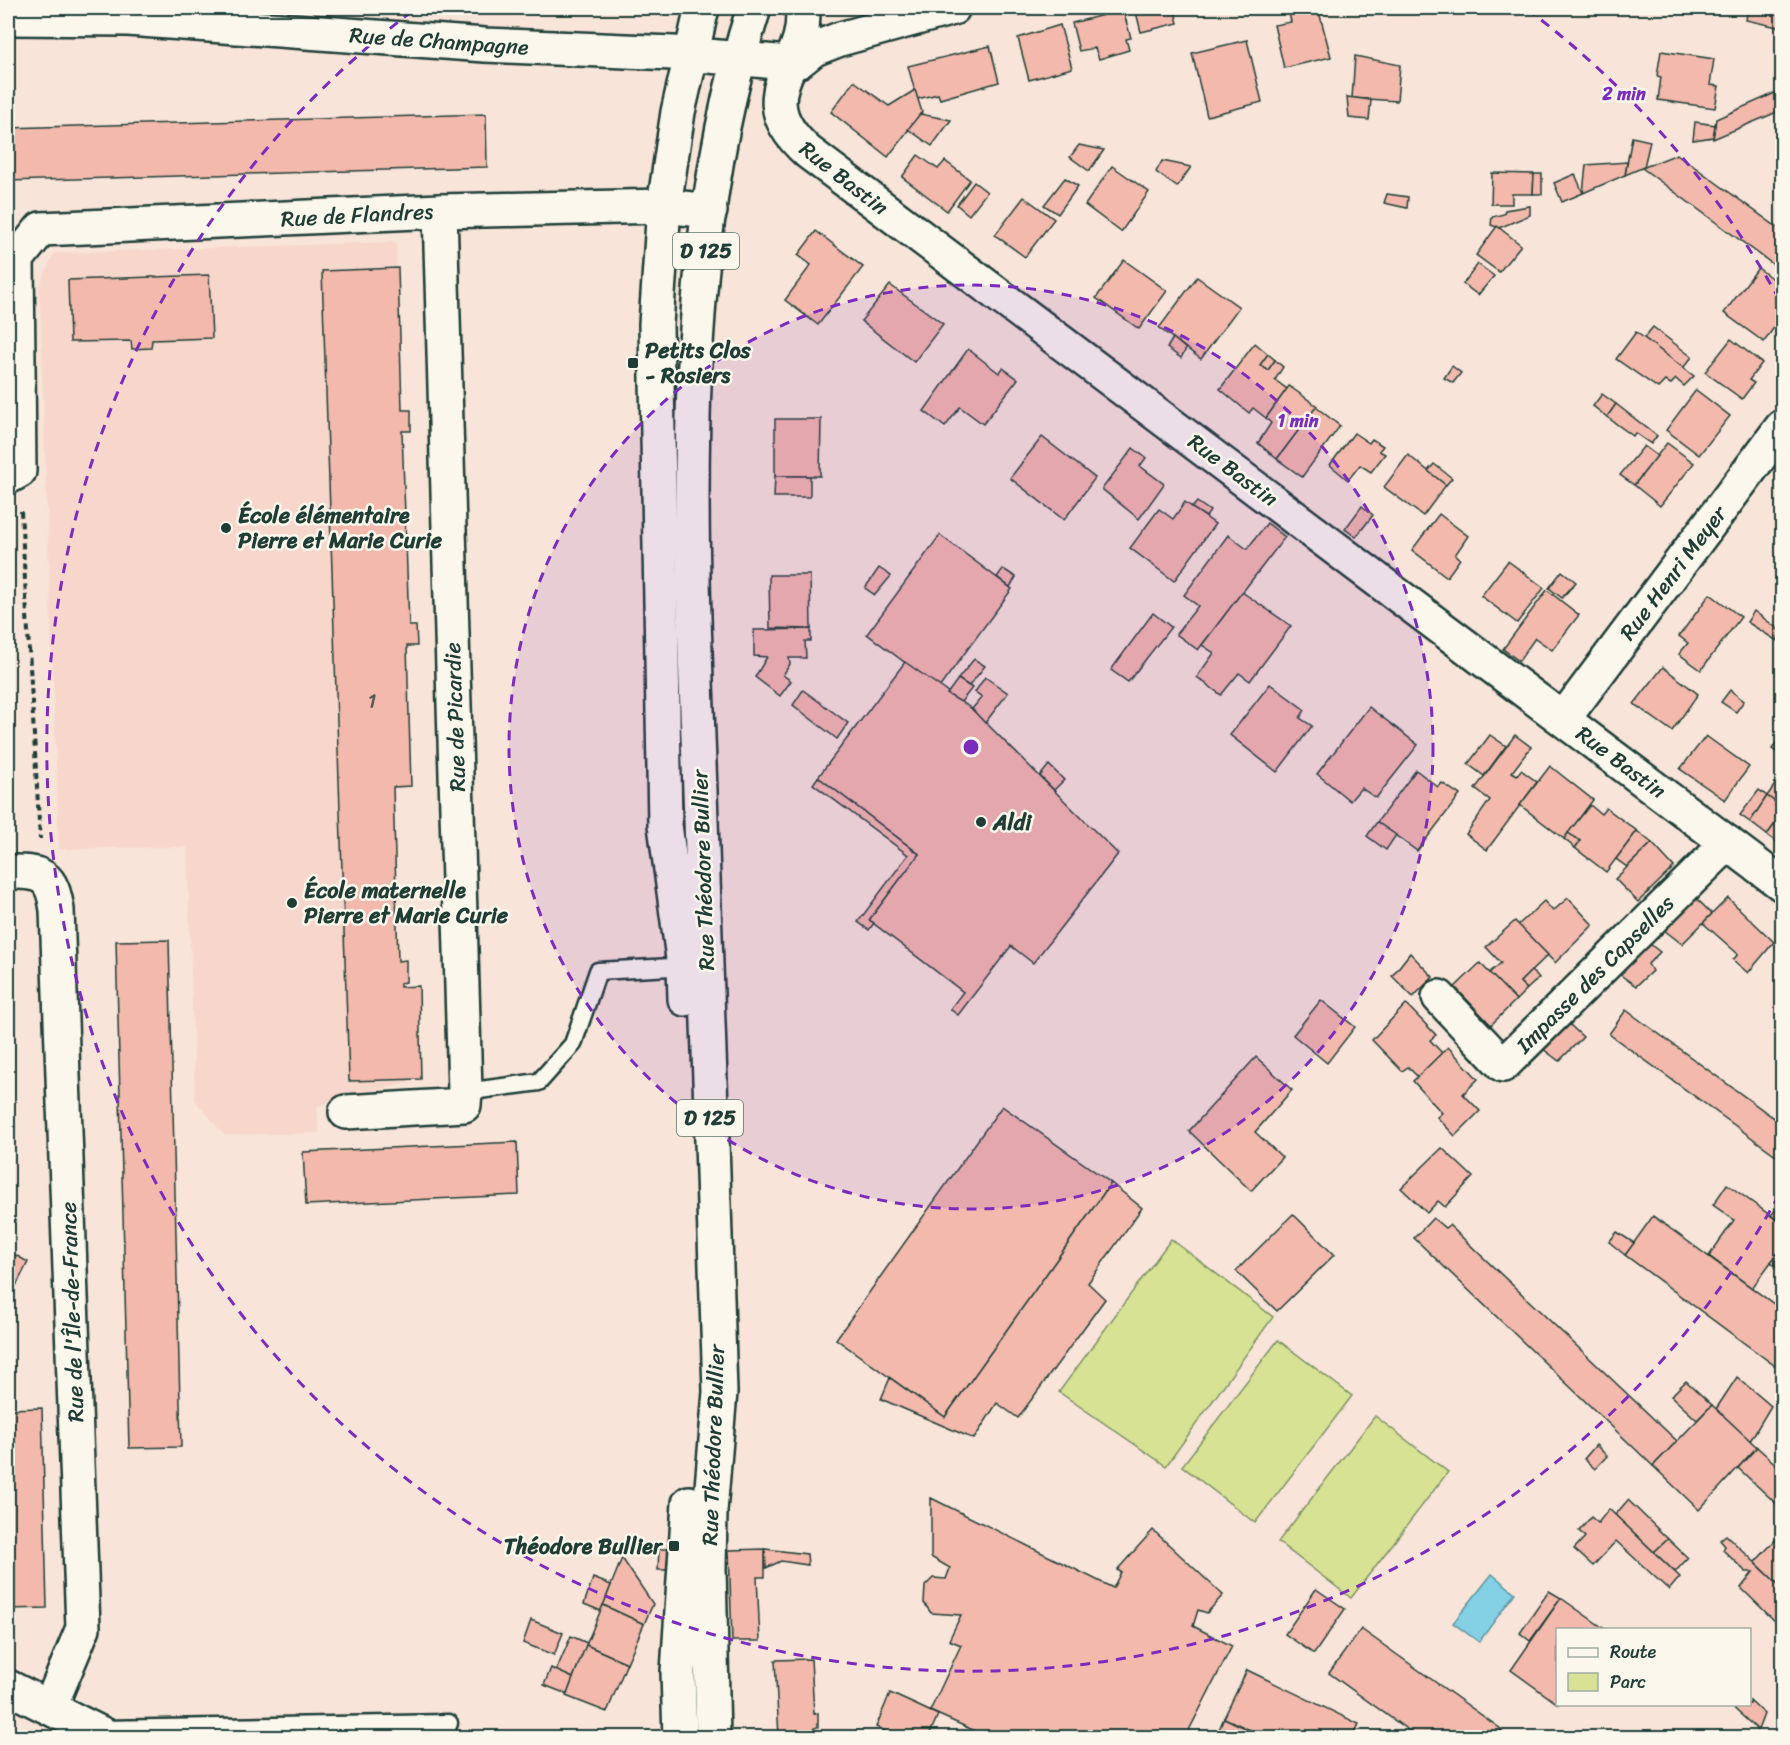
<svg xmlns="http://www.w3.org/2000/svg" width="1790" height="1745" viewBox="0 0 1790 1745" font-family="Sriracha,sans-serif">
<style>
.built{fill:#f7d7cc}
.green{fill:#d7e295;stroke:#7b9064;stroke-width:1.5}
.water{fill:#84d0e4;stroke:#5c959e;stroke-width:1.5}
.building{fill:#f3b9ac;stroke:#1f3d34;stroke-width:1.5}
.lines{fill:none;stroke-linecap:round;stroke-linejoin:round}
.lane-casing{stroke:#1f3d34;stroke-width:21}
.street-casing{stroke:#1f3d34;stroke-width:38}
.primary-casing{stroke:#1f3d34;stroke-width:38}
.path{stroke:#1f3d34;stroke-width:4;stroke-dasharray:6 4.5;stroke-linecap:butt}
.lane{stroke:#fbf7ec;stroke-width:16}
.street{stroke:#fbf7ec;stroke-width:33}
.primary{stroke:#fbf7ec;stroke-width:33}
.ring{fill:none;stroke:#7b2cbf;stroke-width:3;stroke-dasharray:10 8}
.poi-dot{fill:#1f3d34;stroke:#fbf7ec;stroke-width:2}
.labels{text-anchor:middle;dominant-baseline:central;stroke-width:5;stroke-linejoin:round;paint-order:stroke}
.number-label{font-size:20px;fill:#545c52}
.shield{fill:#fbf7ec;stroke:#61756b;stroke-width:1.5}
.shield-label{font-size:21px;font-weight:bold;fill:#1f3d34}
.street-label{font-size:22px;fill:#1f3d34;stroke:#fbf7ec}
.poi-label{font-size:22px;font-weight:bold;fill:#1f3d34;stroke:#fbf7ec;text-anchor:start}
.centre{fill:#7b2cbf;stroke:#fbf7ec;stroke-width:3}
.ring-label{font-size:18px;text-anchor:middle;font-weight:bold;fill:#7b2cbf;stroke:#fbf7ec;stroke-width:5;stroke-linejoin:round;paint-order:stroke}
</style>
<rect width="100%" height="100%" fill="#f9e4d9"/>
<filter id="ink" filterUnits="userSpaceOnUse"><feTurbulence type="fractalNoise" baseFrequency=".0167" numOctaves="2"/><feDisplacementMap in="SourceGraphic" scale="12" xChannelSelector="R" yChannelSelector="G"/><feConvolveMatrix kernelMatrix="1 2 1 2 8 2 1 2 1" color-interpolation-filters="sRGB"/></filter>
<g filter="url(#ink)">
<!-- built -->
<path class="built" d="M396 242 402 410H411V431H402L409 626H416L417 646 407 647 411 786 393 788 398 960H406V982L400 983V986H419L421 1079 317 1106 319 1133 224 1135 195 1100 187 847 59 849 39 287 54 253Z"/>
<!-- green -->
<g class="green">
<path d="M1171 1239 1273 1317 1166 1466 1059 1392Z"/>
<path d="M1278 1340 1352 1396 1255 1523 1182 1466Z"/>
<path d="M1375 1416 1448 1472 1351 1598 1278 1542Z"/>
</g>
<!-- water -->
<path class="water" d="M1492 1574 1515 1593 1479 1642 1453 1623Z"/>
<!-- building -->
<g class="building">
<path d="M1135 8H1174L1178 23 1141 32Z"/>
<path d="M1288 8H1318L1331 57 1284 68 1274 25 1291 22Z"/>
<path d="M1748 8H1782V28L1746 20Z"/>
<path d="M1123 10 1131 38 1126 39 1129 50 1099 59 1095 48 1079 51 1072 23Z"/>
<path d="M1060 25 1072 68 1029 80 1018 38Z"/>
<path d="M1247 40 1262 102 1207 116 1192 53Z"/>
<path d="M990 46 999 82 940 99 938 94 917 99 908 66Z"/>
<path d="M1661 51 1714 59 1710 85 1719 86 1715 108 1658 100 1661 77 1657 76Z"/>
<path d="M1355 56 1400 65 1397 101 1352 98Z"/>
<path d="M854 81 889 106 915 90 922 112 888 157 831 112Z"/>
<path d="M1782 85V110L1713 139 1716 119 1782 90Z"/>
<path d="M1347 97 1371 100 1369 120 1349 118Z"/>
<path d="M486 114 487 167 8 181V128Z"/>
<path d="M920 114 951 120 932 146 908 129Z"/>
<path d="M1695 122 1715 125 1713 137 1693 140Z"/>
<path d="M1632 137 1650 141 1644 167 1625 175Z"/>
<path d="M1079 145 1104 150 1089 171 1070 157Z"/>
<path d="M1677 154 1782 231V271L1642 168Z"/>
<path d="M918 155 938 169 945 161 970 180 947 211 902 177Z"/>
<path d="M1162 161 1172 163 1191 167 1177 187 1156 172Z"/>
<path d="M1627 162 1625 175 1583 193 1586 165Z"/>
<path d="M1112 166 1149 192 1121 232 1085 205Z"/>
<path d="M1492 173 1534 174 1533 194H1512V204H1491Z"/>
<path d="M1534 174H1542V194H1533Z"/>
<path d="M1575 174 1583 193 1562 202 1554 183Z"/>
<path d="M1065 178 1078 186 1058 214 1044 205Z"/>
<path d="M974 182 987 192 969 215 957 205Z"/>
<path d="M1387 194 1408 197 1407 208 1384 203Z"/>
<path d="M1024 197 1054 219 1025 257 995 235Z"/>
<path d="M1530 206V215L1499 228 1491 225 1492 217 1504 214 1505 210Z"/>
<path d="M1497 226 1521 245 1499 272 1476 255Z"/>
<path d="M816 231 863 267 818 325 785 300 811 265 798 255Z"/>
<path d="M1124 260 1167 291 1139 329 1096 298Z"/>
<path d="M1478 264 1494 276 1478 295 1463 284Z"/>
<path d="M398 268 402 410H411V431H402L409 626H416L417 646H407L411 786 393 787 398 961 406 960V982L400 983V987L419 986 421 1079 349 1081 322 271Z"/>
<path d="M1758 268 1782 286V316L1764 342 1724 313Z"/>
<path d="M209 275 212 338 152 340 151 348 132 349 131 341 70 342 68 280Z"/>
<path d="M1197 277 1239 307 1201 359 1159 328Z"/>
<path d="M890 285 943 324 914 362 861 321Z"/>
<path d="M1653 327 1692 357 1683 368 1644 338Z"/>
<path d="M1636 332 1644 338 1694 376 1684 386 1676 379 1671 384 1665 381 1658 388 1616 359Z"/>
<path d="M1173 338 1186 349 1181 358 1167 348Z"/>
<path d="M1731 339 1762 363 1749 380 1754 383 1742 399 1705 372Z"/>
<path d="M1255 343 1268 354 1260 365 1268 370 1275 360 1283 367 1275 380 1287 389 1266 418 1253 408 1249 413 1220 389Z"/>
<path d="M968 349 999 373 1003 368 1018 379 983 424 960 407 945 427 924 411Z"/>
<path d="M1268 354 1275 360 1268 370 1260 365Z"/>
<path d="M1452 366 1461 373 1453 383 1444 378Z"/>
<path d="M1289 386 1317 406 1277 459 1258 443 1271 423 1266 418Z"/>
<path d="M1696 390 1730 416 1699 455 1666 430Z"/>
<path d="M1602 394 1616 404 1607 417 1593 406Z"/>
<path d="M1616 404 1657 436 1651 444 1635 433 1633 436 1607 417Z"/>
<path d="M1316 407 1340 426 1302 477 1277 459Z"/>
<path d="M775 419H821L820 476H775Z"/>
<path d="M1354 433 1369 443 1372 439 1383 446 1379 451 1385 454 1371 472 1360 465 1348 480 1330 465Z"/>
<path d="M1042 437 1095 478 1064 520 1010 478Z"/>
<path d="M1667 443 1694 463 1660 506 1634 485Z"/>
<path d="M1644 446 1657 456 1634 485 1620 475Z"/>
<path d="M1133 448 1146 458 1140 466 1164 484 1139 519 1102 489Z"/>
<path d="M1408 455 1446 485 1423 516 1384 487Z"/>
<path d="M1434 464 1452 478 1446 485 1428 471Z"/>
<path d="M775 476H810V497H774Z"/>
<path d="M1185 502 1215 524 1174 581 1130 548 1159 509 1173 519Z"/>
<path d="M1197 502 1210 511 1206 517 1192 508Z"/>
<path d="M1362 506 1373 515 1356 537 1345 529Z"/>
<path d="M1439 514 1468 536 1455 555 1460 559 1447 577 1412 550Z"/>
<path d="M1267 523 1285 537 1198 650 1176 634 1198 606 1184 595 1228 535 1247 549Z"/>
<path d="M940 535 1012 589 939 688 867 634Z"/>
<path d="M1508 561 1544 588 1517 623 1481 596Z"/>
<path d="M879 568 891 576 875 595 865 588Z"/>
<path d="M1003 569 1016 577 1010 587 997 577Z"/>
<path d="M1562 571 1576 582 1562 598 1549 588Z"/>
<path d="M769 575H810L811 629 770 628Z"/>
<path d="M1547 590 1579 615 1552 650 1535 638 1519 661 1503 649Z"/>
<path d="M1242 592 1291 626 1250 681 1239 673 1221 695 1197 677 1214 653 1202 645Z"/>
<path d="M1710 594 1741 617 1701 670 1679 654 1688 643 1679 636Z"/>
<path d="M1754 611 1782 632 1777 641 1747 622Z"/>
<path d="M1153 613 1171 627 1128 682 1111 670Z"/>
<path d="M811 629V641H805L806 658H789L790 664 783 675 791 681 780 696 755 677 767 657 754 656V630Z"/>
<path d="M974 659 985 666 969 686 958 679Z"/>
<path d="M905 662 972 709 1118 854 1033 963 1011 946 958 1015 950 1009 963 992 869 920 919 854 818 777Z"/>
<path d="M1663 667 1698 694 1672 731 1634 704Z"/>
<path d="M985 677 1008 693 985 723 972 709 982 697 975 692Z"/>
<path d="M958 679 972 688 961 702 947 694Z"/>
<path d="M1270 684 1305 710 1300 718 1312 726 1277 772 1230 735Z"/>
<path d="M803 690 848 723 837 739 793 705Z"/>
<path d="M1730 690 1744 701 1736 712 1721 702Z"/>
<path d="M1369 707 1418 745 1376 798 1361 788 1350 801 1317 774Z"/>
<path d="M1782 734V756L1772 749Z"/>
<path d="M1490 735 1506 746 1484 776 1468 764Z"/>
<path d="M1515 735 1531 747 1512 772 1517 775 1521 770 1537 782 1487 850 1466 834 1490 800 1475 789Z"/>
<path d="M1706 736 1749 767 1725 800 1680 769Z"/>
<path d="M1049 765 1064 780 1054 790 1040 776Z"/>
<path d="M1550 766 1593 800 1564 839 1520 805Z"/>
<path d="M1416 770 1438 787 1442 783 1460 795 1417 851 1377 822Z"/>
<path d="M818 777 919 854 869 920 874 923 869 930 858 922 908 855 813 784Z"/>
<path d="M1779 779 1782 782V807L1767 796Z"/>
<path d="M1759 790 1767 796 1750 822 1740 815Z"/>
<path d="M1767 796 1782 807V814L1767 835 1750 822Z"/>
<path d="M1590 805 1601 814 1606 808 1637 831 1606 872 1575 848 1580 841 1568 833Z"/>
<path d="M1782 814V846L1767 835Z"/>
<path d="M1377 822 1396 835 1386 850 1367 836Z"/>
<path d="M1637 831 1652 843 1627 867 1616 859Z"/>
<path d="M1568 833 1580 841 1575 848 1564 839Z"/>
<path d="M1652 843 1674 867 1638 902 1615 879Z"/>
<path d="M1568 898 1593 925 1555 963 1518 925 1544 901 1553 911Z"/>
<path d="M1696 898 1712 914 1682 944 1664 930Z"/>
<path d="M1728 898 1774 942 1748 973 1733 960 1738 954 1703 923Z"/>
<path d="M1515 921 1548 955 1520 982 1527 989 1516 1000 1489 973 1501 963 1486 947Z"/>
<path d="M169 940 181 1447 129 1448 116 941Z"/>
<path d="M1650 944 1660 952 1648 964 1652 971 1636 986 1619 974Z"/>
<path d="M1410 953 1433 977 1413 997 1392 976Z"/>
<path d="M1480 963 1516 1000 1491 1025 1455 987Z"/>
<path d="M1531 971 1539 978 1527 989 1520 982Z"/>
<path d="M1321 1000 1355 1027 1327 1063 1293 1035Z"/>
<path d="M1406 1004 1436 1035 1430 1040 1442 1053 1418 1077 1408 1067 1402 1071 1372 1040Z"/>
<path d="M1626 1010 1782 1124V1149L1777 1156 1609 1034Z"/>
<path d="M1569 1024 1583 1037 1559 1061 1543 1049Z"/>
<path d="M1448 1047 1478 1079 1463 1094 1480 1111 1455 1136 1437 1117 1442 1113 1413 1081Z"/>
<path d="M1256 1057 1292 1090 1255 1132 1282 1157 1251 1191 1189 1131Z"/>
<path d="M1002 1106 1111 1183 945 1417 836 1339Z"/>
<path d="M517 1142 519 1195 306 1205 303 1152Z"/>
<path d="M1442 1148 1473 1177 1445 1207 1438 1201 1427 1213 1401 1188Z"/>
<path d="M1111 1183 1142 1208 1088 1283 1105 1299 1018 1418 997 1403 974 1439 881 1399 890 1378 945 1417Z"/>
<path d="M1727 1184 1782 1224V1247L1752 1288 1709 1256 1734 1220 1713 1205Z"/>
<path d="M1779 1207 1782 1209V1224L1771 1215Z"/>
<path d="M1293 1214 1334 1255 1277 1311 1236 1271Z"/>
<path d="M1653 1216 1782 1310V1371L1625 1255Z"/>
<path d="M1433 1218 1445 1228 1449 1225 1677 1441 1653 1466 1414 1238Z"/>
<path d="M1617 1232 1634 1243 1625 1255 1609 1242Z"/>
<path d="M1782 1247V1271L1771 1262Z"/>
<path d="M8 1251 28 1262 9 1300 8 1299Z"/>
<path d="M1737 1377 1771 1406 1750 1441 1716 1409Z"/>
<path d="M1686 1381 1712 1405 1697 1420 1671 1396Z"/>
<path d="M1712 1405 1757 1447 1699 1510 1653 1466Z"/>
<path d="M42 1408 47 1608 8 1609V1409Z"/>
<path d="M1596 1445 1607 1456 1595 1469 1584 1459Z"/>
<path d="M1757 1447 1782 1470V1509L1738 1468Z"/>
<path d="M931 1498 1113 1588 1121 1572 1117 1570 1153 1530 1223 1595 1207 1613 1198 1610 1193 1626 1232 1646 1185 1738H1105L1097 1733 1095 1738H991L930 1711 961 1645 949 1640 961 1615 931 1613 924 1603 925 1586 933 1578 946 1579 950 1568 931 1557Z"/>
<path d="M1628 1500 1668 1539 1654 1552 1615 1515Z"/>
<path d="M1609 1509 1680 1577 1669 1590 1616 1541 1593 1566 1574 1549 1585 1537 1579 1531 1591 1517 1598 1523Z"/>
<path d="M1782 1533V1588L1755 1562Z"/>
<path d="M1726 1535 1782 1588V1628L1741 1588 1753 1572H1746L1723 1550 1725 1546 1720 1540Z"/>
<path d="M1668 1539 1688 1558 1675 1572 1654 1552Z"/>
<path d="M659 1549H669L667 1570H658Z"/>
<path d="M765 1549 807 1554 808 1565 781 1561 766 1568Z"/>
<path d="M765 1549V1577H757L760 1641H732L729 1550Z"/>
<path d="M622 1558 653 1604 644 1624 603 1605Z"/>
<path d="M593 1578 611 1585 601 1611 584 1604Z"/>
<path d="M1316 1589 1345 1609 1314 1654 1285 1634Z"/>
<path d="M1549 1591 1561 1598 1530 1641 1520 1633Z"/>
<path d="M1561 1598 1606 1630H1558V1704L1511 1670Z"/>
<path d="M603 1605 644 1624 627 1663 586 1645Z"/>
<path d="M531 1620 563 1633 554 1655 523 1643Z"/>
<path d="M1361 1629 1501 1729 1496 1738H1419L1329 1673Z"/>
<path d="M571 1636 587 1643 573 1678 556 1671Z"/>
<path d="M586 1645 627 1663 607 1712 566 1696Z"/>
<path d="M811 1659 814 1714 818 1713V1727L814 1728V1738H779L775 1660Z"/>
<path d="M551 1668 573 1678 567 1694 544 1685Z"/>
<path d="M1247 1670 1359 1724 1352 1738H1254L1256 1733 1224 1718Z"/>
<path d="M890 1693 938 1715 928 1738H901L876 1727Z"/>
<path d="M1750 1701 1764 1714 1758 1730 1729 1704H1750Z"/>
<path d="M1224 1718 1256 1733 1254 1738H1223L1217 1734Z"/>
</g>
<g class="lines">
<!-- lane casing -->
<g class="lane-casing">
<g id="lane">
<path d="M465 1092 539 1082 573 1044 598 971 690 966"/>
<path d="M100 1729 449 1723 443 1738"/>
</g>
</g>
<!-- street casing -->
<g class="street-casing">
<g id="street">
<path d="M802 8C811 65 742 93 808 152L1782 884"/>
<path d="M8 18 128 19 485 45 673 53 789 63 799 61 814 49 840 39 953 8"/>
<path d="M8 477 19 471 17 259 41 229 440 211 664 206 710 211"/>
<path d="M1564 718 1782 427"/>
<path d="M8 872C42 871 52 875 57 910L83 1628 50 1707"/>
<path d="M1439 997 1503 1065 1728 843"/>
<path d="M346 1112 464 1105 465 1092 440 211"/>
<path d="M8 1687 110 1738"/>
</g>
</g>
<!-- primary casing -->
<g class="primary-casing">
<g id="primary">
<path d="M685 999 684 966 665 825 656 324 664 206 678 112 702 8"/>
<path d="M680 1738 678 1672 689 1503"/>
<path d="M713 1738 709 1569 710 1511 720 1392C713 1192 708 991 700 791 691 536 674 253 754 8"/>
</g>
</g>
<!-- path -->
<path class="path" d="M21 511 40 839"/>
<!-- lane -->
<use href="#lane" class="lane"/>
<!-- street -->
<use href="#street" class="street"/>
<!-- primary -->
<use href="#primary" class="primary"/>
</g>
</g>
<!-- distance rings -->
<circle cx="971" cy="747" r="462" fill="#7b2cbf" fill-opacity=".12"/>
<g class="ring">
<circle cx="971" cy="747" r="462"/>
<path d="M1779 1195A924 924 0 1 1 415 9M1527 9A924 924 0 0 1 1779 299"/>
</g>
<!-- markers -->
<g class="poi-dot">
<rect x="627" y="357" width="12" height="12" rx="3"/>
<circle cx="226" cy="528" r="6"/>
<circle cx="981" cy="822" r="6"/>
<circle cx="292" cy="903" r="6"/>
<rect x="668" y="1540" width="12" height="12" rx="3"/>
</g>
<g class="labels">
<!-- number labels -->
<g class="number-label">
<text x="372" y="701">1</text>
</g>
<!-- shield labels -->
<g class="shield">
<rect x="673" y="233" width="66" height="36" rx="4.5"/>
<rect x="677" y="1100" width="66" height="36" rx="4.5"/>
</g>
<g class="shield-label">
<text x="706" y="251">D 125</text>
<text x="710" y="1118">D 125</text>
</g>
<!-- street labels -->
<g class="street-label">
<text transform="translate(439 41) rotate(4)">Rue de Champagne</text>
<text transform="translate(844 178) rotate(38)">Rue Bastin</text>
<text transform="translate(357 215) rotate(-3)">Rue de Flandres</text>
<text transform="translate(1233 470) rotate(37)">Rue Bastin</text>
<text transform="translate(1673 573) rotate(-53)">Rue Henri Meyer</text>
<text transform="translate(455 717) rotate(-92)">Rue de Picardie</text>
<text transform="translate(1621 762) rotate(37)">Rue Bastin</text>
<text transform="translate(703 870) rotate(-92)">Rue Théodore Bullier</text>
<text transform="translate(1595 974) rotate(-45)">Impasse des Capselles</text>
<text transform="translate(72 1312) rotate(-92)">Rue de l'Île-de-France</text>
<text transform="translate(713 1445) rotate(-88)">Rue Théodore Bullier</text>
</g>
<!-- poi labels -->
<g class="poi-label">
<text x="645" y="350">Petits Clos<tspan x="645" dy="25">- Rosiers</tspan></text>
<text x="238" y="515">École élémentaire<tspan x="238" dy="25">Pierre et Marie Curie</tspan></text>
<text x="993" y="822">Aldi</text>
<text x="304" y="890">École maternelle<tspan x="304" dy="25">Pierre et Marie Curie</tspan></text>
<text x="662" y="1546" text-anchor="end">Théodore Bullier</text>
</g>
</g>
<circle cx="971" cy="747" r="9" class="centre"/>
<g class="ring-label">
<text x="1624" y="100">2 min</text>
<text x="1298" y="427">1 min</text>
</g>
<!-- margin -->
<rect width="1790" height="1745" fill="none" stroke="#fbf7ec" stroke-width="30"/>
<rect x="15" y="15" width="1760" height="1715" fill="none" stroke="#1f3d34" stroke-width="2" filter="url(#ink)"/>
<!-- legend -->
<rect x="1556" y="1628" width="195" height="78" fill="#fbf7ec" stroke="#a3ada2" stroke-width="1.5"/>
<rect x="1568" y="1648" width="30" height="9" fill="#fbf7ec" stroke="#a3ada2" stroke-width="1.5"/>
<text x="1610" y="1658" font-size="18" fill="#1f3d34">Route</text>
<rect x="1568" y="1673" width="30" height="18" fill="#d7e295" stroke="#a3ada2" stroke-width="1.5"/>
<text x="1610" y="1688" font-size="18" fill="#1f3d34">Parc</text>
</svg>
